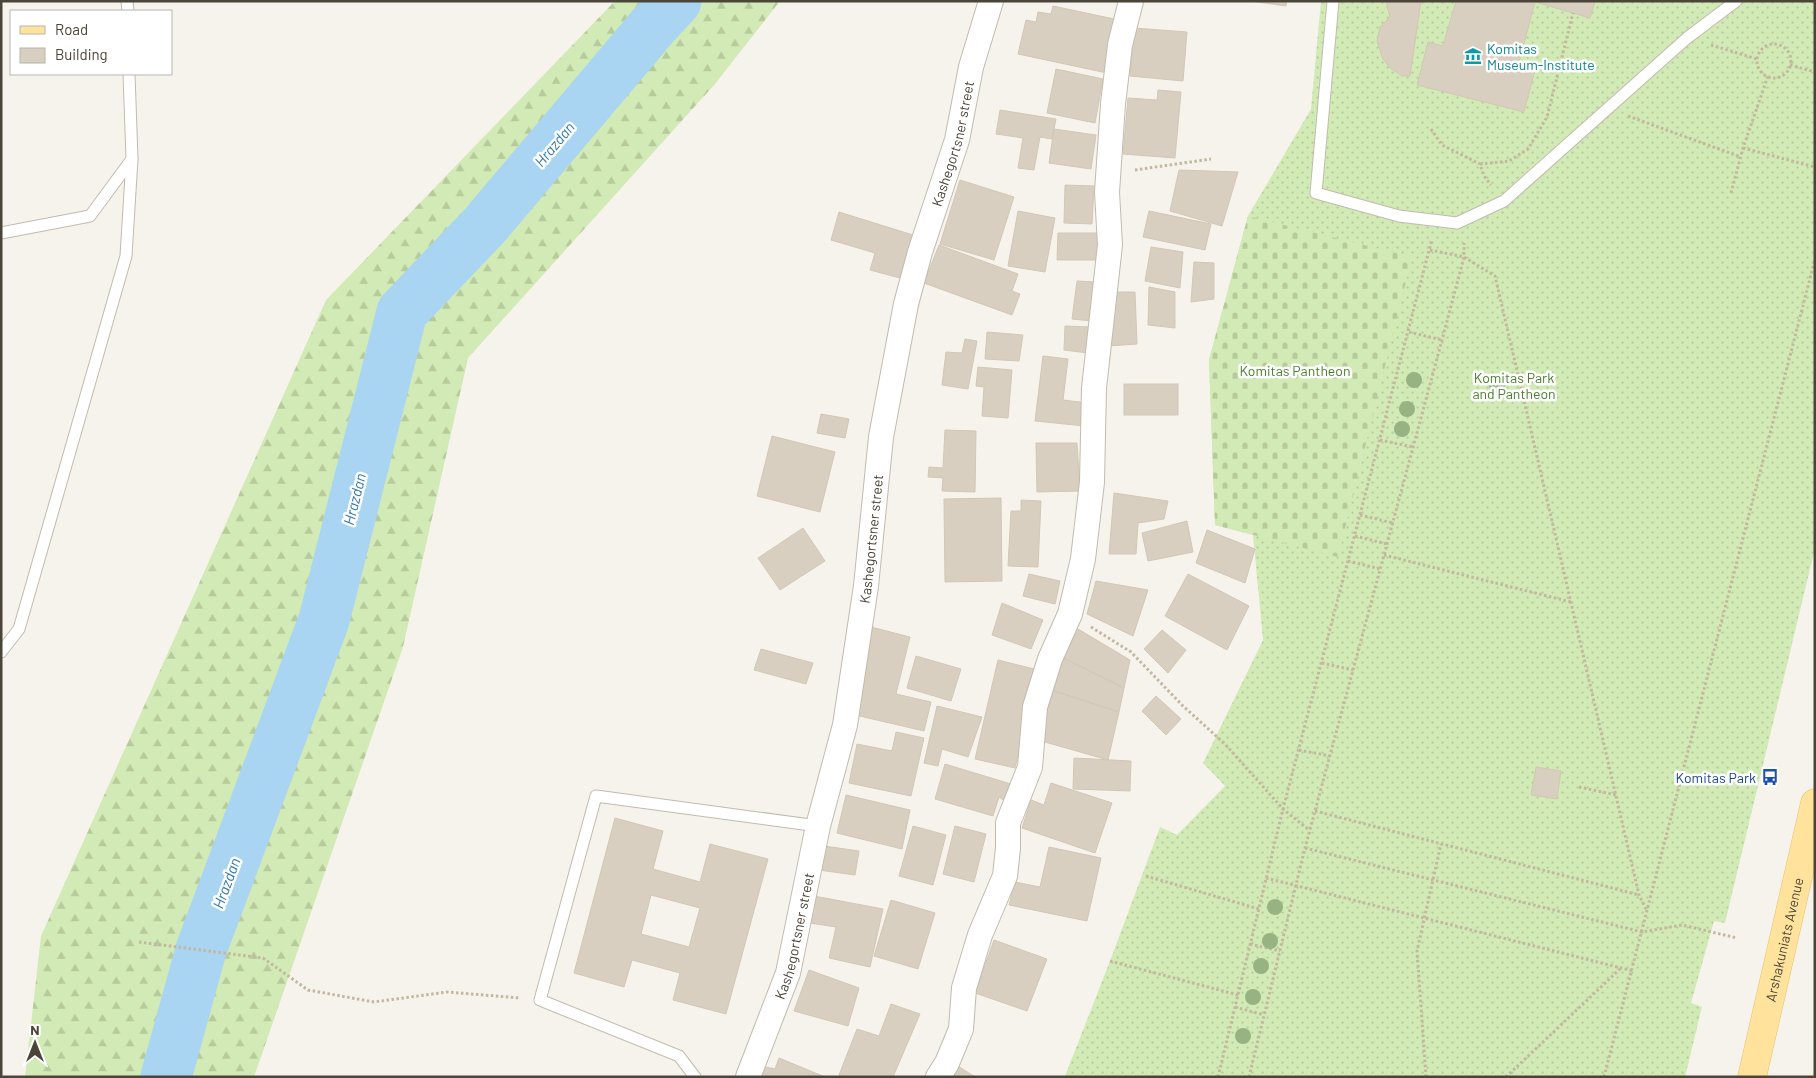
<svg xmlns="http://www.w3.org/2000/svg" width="1816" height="1078" viewBox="0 0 1816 1078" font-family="Barlow,sans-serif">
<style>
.grass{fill:url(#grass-dots)}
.forest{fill:url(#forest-firs)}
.cemetery{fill:url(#cemetery-stones)}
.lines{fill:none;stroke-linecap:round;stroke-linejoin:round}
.river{stroke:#a9d4f2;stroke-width:51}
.building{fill:#d8cfc1;stroke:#d3c7b4;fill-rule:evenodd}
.lane-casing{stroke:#c2bbae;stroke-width:13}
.street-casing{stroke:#c2bbae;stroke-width:26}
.primary-casing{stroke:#e6c16a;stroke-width:29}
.path{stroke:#c4b79f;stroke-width:3;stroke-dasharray:2.5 2.5;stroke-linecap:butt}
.lane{stroke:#fff;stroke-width:11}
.street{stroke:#fff;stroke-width:24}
.primary{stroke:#ffe39c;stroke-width:28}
.tree{fill:#97b381}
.labels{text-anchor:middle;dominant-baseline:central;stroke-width:5;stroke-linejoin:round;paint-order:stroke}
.culture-label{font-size:14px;fill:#0d838f;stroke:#fff;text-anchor:start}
.street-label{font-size:14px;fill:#4b4439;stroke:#fff}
.park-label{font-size:14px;fill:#4a7f2a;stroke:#fff}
.transit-label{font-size:14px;fill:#164399;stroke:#fff;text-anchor:end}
.water-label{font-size:15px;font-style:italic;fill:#2e7ab2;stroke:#fff}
</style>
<defs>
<pattern id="grass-dots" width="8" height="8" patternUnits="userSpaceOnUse" patternTransform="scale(1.25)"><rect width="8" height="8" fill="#d2eab5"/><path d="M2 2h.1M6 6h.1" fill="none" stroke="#b6ca9c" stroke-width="1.8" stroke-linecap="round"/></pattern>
<pattern id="forest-firs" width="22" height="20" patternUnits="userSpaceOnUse" patternTransform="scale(1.25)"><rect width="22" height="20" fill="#d2eab5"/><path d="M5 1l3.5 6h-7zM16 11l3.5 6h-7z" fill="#b6ca9c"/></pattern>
<pattern id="cemetery-stones" width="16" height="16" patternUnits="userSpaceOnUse" patternTransform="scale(1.25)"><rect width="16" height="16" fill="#d2eab5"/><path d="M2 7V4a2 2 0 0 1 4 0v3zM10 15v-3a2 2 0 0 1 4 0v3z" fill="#b6ca9c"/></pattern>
</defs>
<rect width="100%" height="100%" fill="#f6f3ec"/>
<!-- grass -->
<path class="grass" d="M1321 1H1815V548L1725 923 1714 921 1691 1003 1702 1007 1685 1077 1065 1076 1110 961 1160 827 1177 835 1225 786 1203 763 1263 640 1253 535 1215 525 1209 360 1248 216 1311 109Z"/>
<!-- forest -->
<path class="forest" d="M615 1H780L715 84 468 358 403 647 254 1077H25L41 936 326 300Z"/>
<!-- cemetery -->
<path class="cemetery" d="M1248 216 1412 257 1338 557 1215 525 1209 360Z"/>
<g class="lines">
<!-- river -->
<path class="river" d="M166 1077 201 950 324 620 402 312 485 225 653 26 676 1"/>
</g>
<!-- building -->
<g class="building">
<path d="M1250 1H1287L1286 6Z"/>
<path d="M1386 1H1421L1410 76H1402L1390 68 1383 59 1377 41 1380 27 1390 17Z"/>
<path d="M1456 1H1595L1590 18 1535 2 1518 66 1535 70 1524 112 1417 85 1428 42 1443 46Z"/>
<path d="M1053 6 1119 20 1107 73 1018 54 1026 20 1036 22 1038 12 1051 14Z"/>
<path d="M1134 28 1187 32 1183 81 1130 76Z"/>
<path d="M1056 69 1103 79 1095 123 1047 113Z"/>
<path d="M1158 90 1181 92 1175 158 1123 154 1128 98 1157 100Z"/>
<path d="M1000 110 1056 119 1052 139 1040 137 1034 170 1018 168 1023 138 996 134Z"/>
<path d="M1054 129 1096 135 1091 169 1049 163Z"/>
<path d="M1179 170 1238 172 1222 226 1170 211Z"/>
<path d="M960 180 1014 197 994 260 940 244Z"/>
<path d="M1065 185 1094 186 1092 224 1064 223Z"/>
<path d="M1018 211 1055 218 1045 272 1008 266Z"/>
<path d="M1149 211 1211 224 1205 250 1143 237Z"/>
<path d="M839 212 913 235 900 278 870 270 875 253 831 240Z"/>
<path d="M1058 233H1099L1098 260H1057Z"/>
<path d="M939 245 1018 274 1012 291 1020 294 1012 315 924 283Z"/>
<path d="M1151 247 1183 252 1180 288 1145 281Z"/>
<path d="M1194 262 1214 263V299L1191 302Z"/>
<path d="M1077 281 1094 282 1092 321 1072 319Z"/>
<path d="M1149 287 1175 292V328L1148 325Z"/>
<path d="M1110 292H1135L1137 344 1108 346Z"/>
<path d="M1065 326 1092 327 1088 353 1064 350Z"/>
<path d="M987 332 1023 335 1019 361 985 359Z"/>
<path d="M965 339 977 341 968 389 942 385 946 352 962 353Z"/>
<path d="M1043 356 1068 359 1063 400 1088 403 1085 426 1035 421Z"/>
<path d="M978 367 1012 370 1008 418 982 416 984 387 976 386Z"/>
<rect x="1124" y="384" width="54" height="31"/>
<path d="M821 414 849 419 845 438 817 433Z"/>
<path d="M945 430 976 431 975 492 942 491 943 478 928 477 929 467 943 468Z"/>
<path d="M772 436 835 452 820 512 757 496Z"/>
<path d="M1036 443H1077L1080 491 1037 492Z"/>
<path d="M1114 493 1168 501 1164 519 1138 523 1136 554H1109Z"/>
<path d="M1001 498 1002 581 945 582 944 499Z"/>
<path d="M1021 500 1041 501 1038 567 1008 566 1011 511H1021Z"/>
<path d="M1187 521 1193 552 1148 561 1142 533Z"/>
<path d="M803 528 825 561 780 590 758 558Z"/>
<path d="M1207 530 1255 549 1245 583 1196 563Z"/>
<path d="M1029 574 1060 581 1055 604 1023 596Z"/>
<path d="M1188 574 1249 606 1227 650 1165 616Z"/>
<path d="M1096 581 1148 590 1133 636 1087 614Z"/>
<path d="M1002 603 1043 620 1031 649 992 635Z"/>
<path d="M1073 626 1130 660 1124 688 1059 656Z"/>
<path d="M871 627 910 637 896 694 931 702 924 731 851 714Z"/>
<path d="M1162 630 1186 650 1168 673 1144 649Z"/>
<path d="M761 649 813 663 806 684 754 670Z"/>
<path d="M916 656 961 669 951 701 907 688Z"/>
<path d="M1059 656 1124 688 1119 712 1048 689Z"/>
<path d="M998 660 1038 670 1015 768 975 759Z"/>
<path d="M1048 689 1119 712 1108 760 1038 740Z"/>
<path d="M1156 696 1181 719 1166 735 1142 711Z"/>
<path d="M937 706 982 717 968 757 942 749 938 766 924 763Z"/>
<path d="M896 732 924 738 911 796 849 783 857 744 892 751Z"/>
<path d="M1074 758 1131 761 1130 791 1073 789Z"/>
<path d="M945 764 1011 784 1006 802 999 797 993 816 935 799Z"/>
<path d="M1536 767 1561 771 1557 799 1531 795Z"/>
<path d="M1051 783 1112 803 1095 853 1022 828 1031 800 1044 805Z"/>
<path d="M846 795 910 810 902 849 837 833Z"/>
<path d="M615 818 663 831 653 869 700 882 710 844 768 859 726 1014 673 1000 680 973 632 960 624 987 574 973ZM651 895 700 908 689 947 641 934Z"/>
<path d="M913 826 946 835 933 885 899 876Z"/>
<path d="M955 826 986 834 974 882 943 874Z"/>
<path d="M824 846 859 851 855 875 819 870Z"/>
<path d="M1049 847 1101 858 1087 921 1009 905 1015 882 1040 887Z"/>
<path d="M814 896 883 909 870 967 829 958 836 927 810 923Z"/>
<path d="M891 900 935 913 918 969 874 956Z"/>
<path d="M994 940 1047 959 1027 1011 975 993Z"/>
<path d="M809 970 859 988 848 1026 794 1011Z"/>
<path d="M891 1004 920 1014 893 1077H843L839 1075 857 1029 879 1036Z"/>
<path d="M779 1058 825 1077H756L761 1066 775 1069Z"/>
<path d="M958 1066 975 1077H951Z"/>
</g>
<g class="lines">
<!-- lane casing -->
<g class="lane-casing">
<g id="lane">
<path d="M127 1 128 11"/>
<path d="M1333 1 1316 193 1399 216 1457 223 1504 201 1687 38 1736 1"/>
<path d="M1 233 90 216 132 159"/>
<path d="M1 652 19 629 126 256 132 159 129 74"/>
<path d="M695 1077 679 1056 540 1000 596 796 818 826"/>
</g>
</g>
<!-- street casing -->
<g class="street-casing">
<g id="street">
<path id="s1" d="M748 1077 788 973 818 826 845 725 866 586 881 437 906 304 920 252 957 140 971 67 991 1"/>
<path d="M938 1077 947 1063 961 1029 964 988 980 935 1005 876 1008 848V823L1030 767 1035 707 1050 659 1070 614 1083 559 1092 482 1094 388 1110 245 1107 192 1113 104 1120 45 1131 1"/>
</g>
</g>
<!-- primary casing -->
<g class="primary-casing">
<g id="primary">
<path id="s2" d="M1752 1077 1815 803"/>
</g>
</g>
<!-- path -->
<g class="path">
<circle cx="1774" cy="61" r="17"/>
<path d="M1711 45 1757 59"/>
<path d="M1790 65 1815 72"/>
<path d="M1628 116 1741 157"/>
<path d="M1431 129 1442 145 1480 164 1484 176 1491 185"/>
<path d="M1743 148 1815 167"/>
<path d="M1480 164 1509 161 1528 149 1547 117 1573 13"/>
<path d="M1135 170 1211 159"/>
<path d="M1731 193 1743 148 1768 76"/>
<path d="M1430 250 1464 257 1495 276 1639 895 1646 909"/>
<path d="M1409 332 1442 340"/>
<path d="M1380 440 1413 447"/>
<path d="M1360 515 1393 523"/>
<path d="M1355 536 1387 544"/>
<path d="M1384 555 1571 602"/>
<path d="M1348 561 1380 569"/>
<path d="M1091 627 1131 652 1183 706 1225 744 1283 809 1309 830"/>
<path d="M1322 663 1353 670"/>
<path d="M1299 750 1330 756"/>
<path d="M1579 787 1616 795"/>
<path d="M1315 811 1639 895"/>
<path d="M1305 848 1642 932 1682 925 1737 938"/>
<path d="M1146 876 1259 909"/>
<path d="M1266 878 1633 971"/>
<path d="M139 942 263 958 308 990 374 1002 447 992 520 998"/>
<path d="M1250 944 1280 951"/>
<path d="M1110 961 1238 995"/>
<path d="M1235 1007 1264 1015"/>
<path d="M1218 1077 1283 809 1432 239"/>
<path d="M1249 1077 1305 848 1442 340 1464 257V243"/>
<path d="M1426 1077 1417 951 1441 844"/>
<path d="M1506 1077 1620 969"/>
<path d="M1604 1077 1815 259"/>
</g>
<!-- lane -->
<use href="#lane" class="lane"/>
<!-- street -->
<use href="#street" class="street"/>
<!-- primary -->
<use href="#primary" class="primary"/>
</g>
<!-- trees -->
<g class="tree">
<circle cx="1414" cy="380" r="8"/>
<circle cx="1497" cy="385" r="8"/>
<circle cx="1407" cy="409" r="8"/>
<circle cx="1402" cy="429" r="8"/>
<circle cx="1275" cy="907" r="8"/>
<circle cx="1270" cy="941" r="8"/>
<circle cx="1261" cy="966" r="8"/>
<circle cx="1253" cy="997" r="8"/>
<circle cx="1243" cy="1036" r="8"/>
</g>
<!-- icons -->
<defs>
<g id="museum-bare" transform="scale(1.35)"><path d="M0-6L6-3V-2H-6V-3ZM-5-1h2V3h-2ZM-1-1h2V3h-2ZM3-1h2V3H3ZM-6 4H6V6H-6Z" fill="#0f9aa8" stroke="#fff" stroke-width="2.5" paint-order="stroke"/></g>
<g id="bus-bare" transform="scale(1.35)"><path d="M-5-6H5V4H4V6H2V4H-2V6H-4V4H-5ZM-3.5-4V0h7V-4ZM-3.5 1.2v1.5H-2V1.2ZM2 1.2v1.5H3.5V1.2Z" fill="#1a4fb4" stroke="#fff" stroke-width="2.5" paint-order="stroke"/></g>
</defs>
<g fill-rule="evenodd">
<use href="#museum-bare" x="1473" y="56"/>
<use href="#bus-bare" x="1770" y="777"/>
</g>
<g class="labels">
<!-- culture labels -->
<g class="culture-label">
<text x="1487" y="48">Komitas<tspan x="1487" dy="16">Museum-Institute</tspan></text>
</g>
<!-- street labels -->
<g class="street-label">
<text stroke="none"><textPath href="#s1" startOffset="959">Kashegortsner street</textPath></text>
<text stroke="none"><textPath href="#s1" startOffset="554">Kashegortsner street</textPath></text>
<text stroke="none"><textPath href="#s1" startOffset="149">Kashegortsner street</textPath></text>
<text stroke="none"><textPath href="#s2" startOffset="141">Arshakuniats Avenue</textPath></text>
</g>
<!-- park labels -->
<g class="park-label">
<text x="1295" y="370">Komitas Pantheon</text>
<text x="1514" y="377">Komitas Park<tspan x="1514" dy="16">and Pantheon</tspan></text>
</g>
<!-- transit labels -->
<g class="transit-label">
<text x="1756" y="777">Komitas Park</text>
</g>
<!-- water labels -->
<g class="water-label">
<text transform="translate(554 144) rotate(-50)">Hrazdan</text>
<text transform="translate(354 499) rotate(-76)">Hrazdan</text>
<text transform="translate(226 883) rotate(-70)">Hrazdan</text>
</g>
</g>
<!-- border -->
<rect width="1816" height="1078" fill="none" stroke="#4b4439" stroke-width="5"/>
<!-- legend -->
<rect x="10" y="10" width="162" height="65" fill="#ffffff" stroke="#b7b4b0"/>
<rect x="20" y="26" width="25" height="8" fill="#ffe39c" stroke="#b7b4b0"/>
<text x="55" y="35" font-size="15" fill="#4b4439">Road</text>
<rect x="20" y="48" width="25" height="15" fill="#d8cfc1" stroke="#b7b4b0"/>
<text x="55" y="60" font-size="15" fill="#4b4439">Building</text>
<!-- north arrow -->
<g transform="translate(35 1043)" stroke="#ffffff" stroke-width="4" paint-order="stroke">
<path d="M0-4L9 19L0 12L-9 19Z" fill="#4b4439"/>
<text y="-8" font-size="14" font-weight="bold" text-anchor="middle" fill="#4b4439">N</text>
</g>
</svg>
